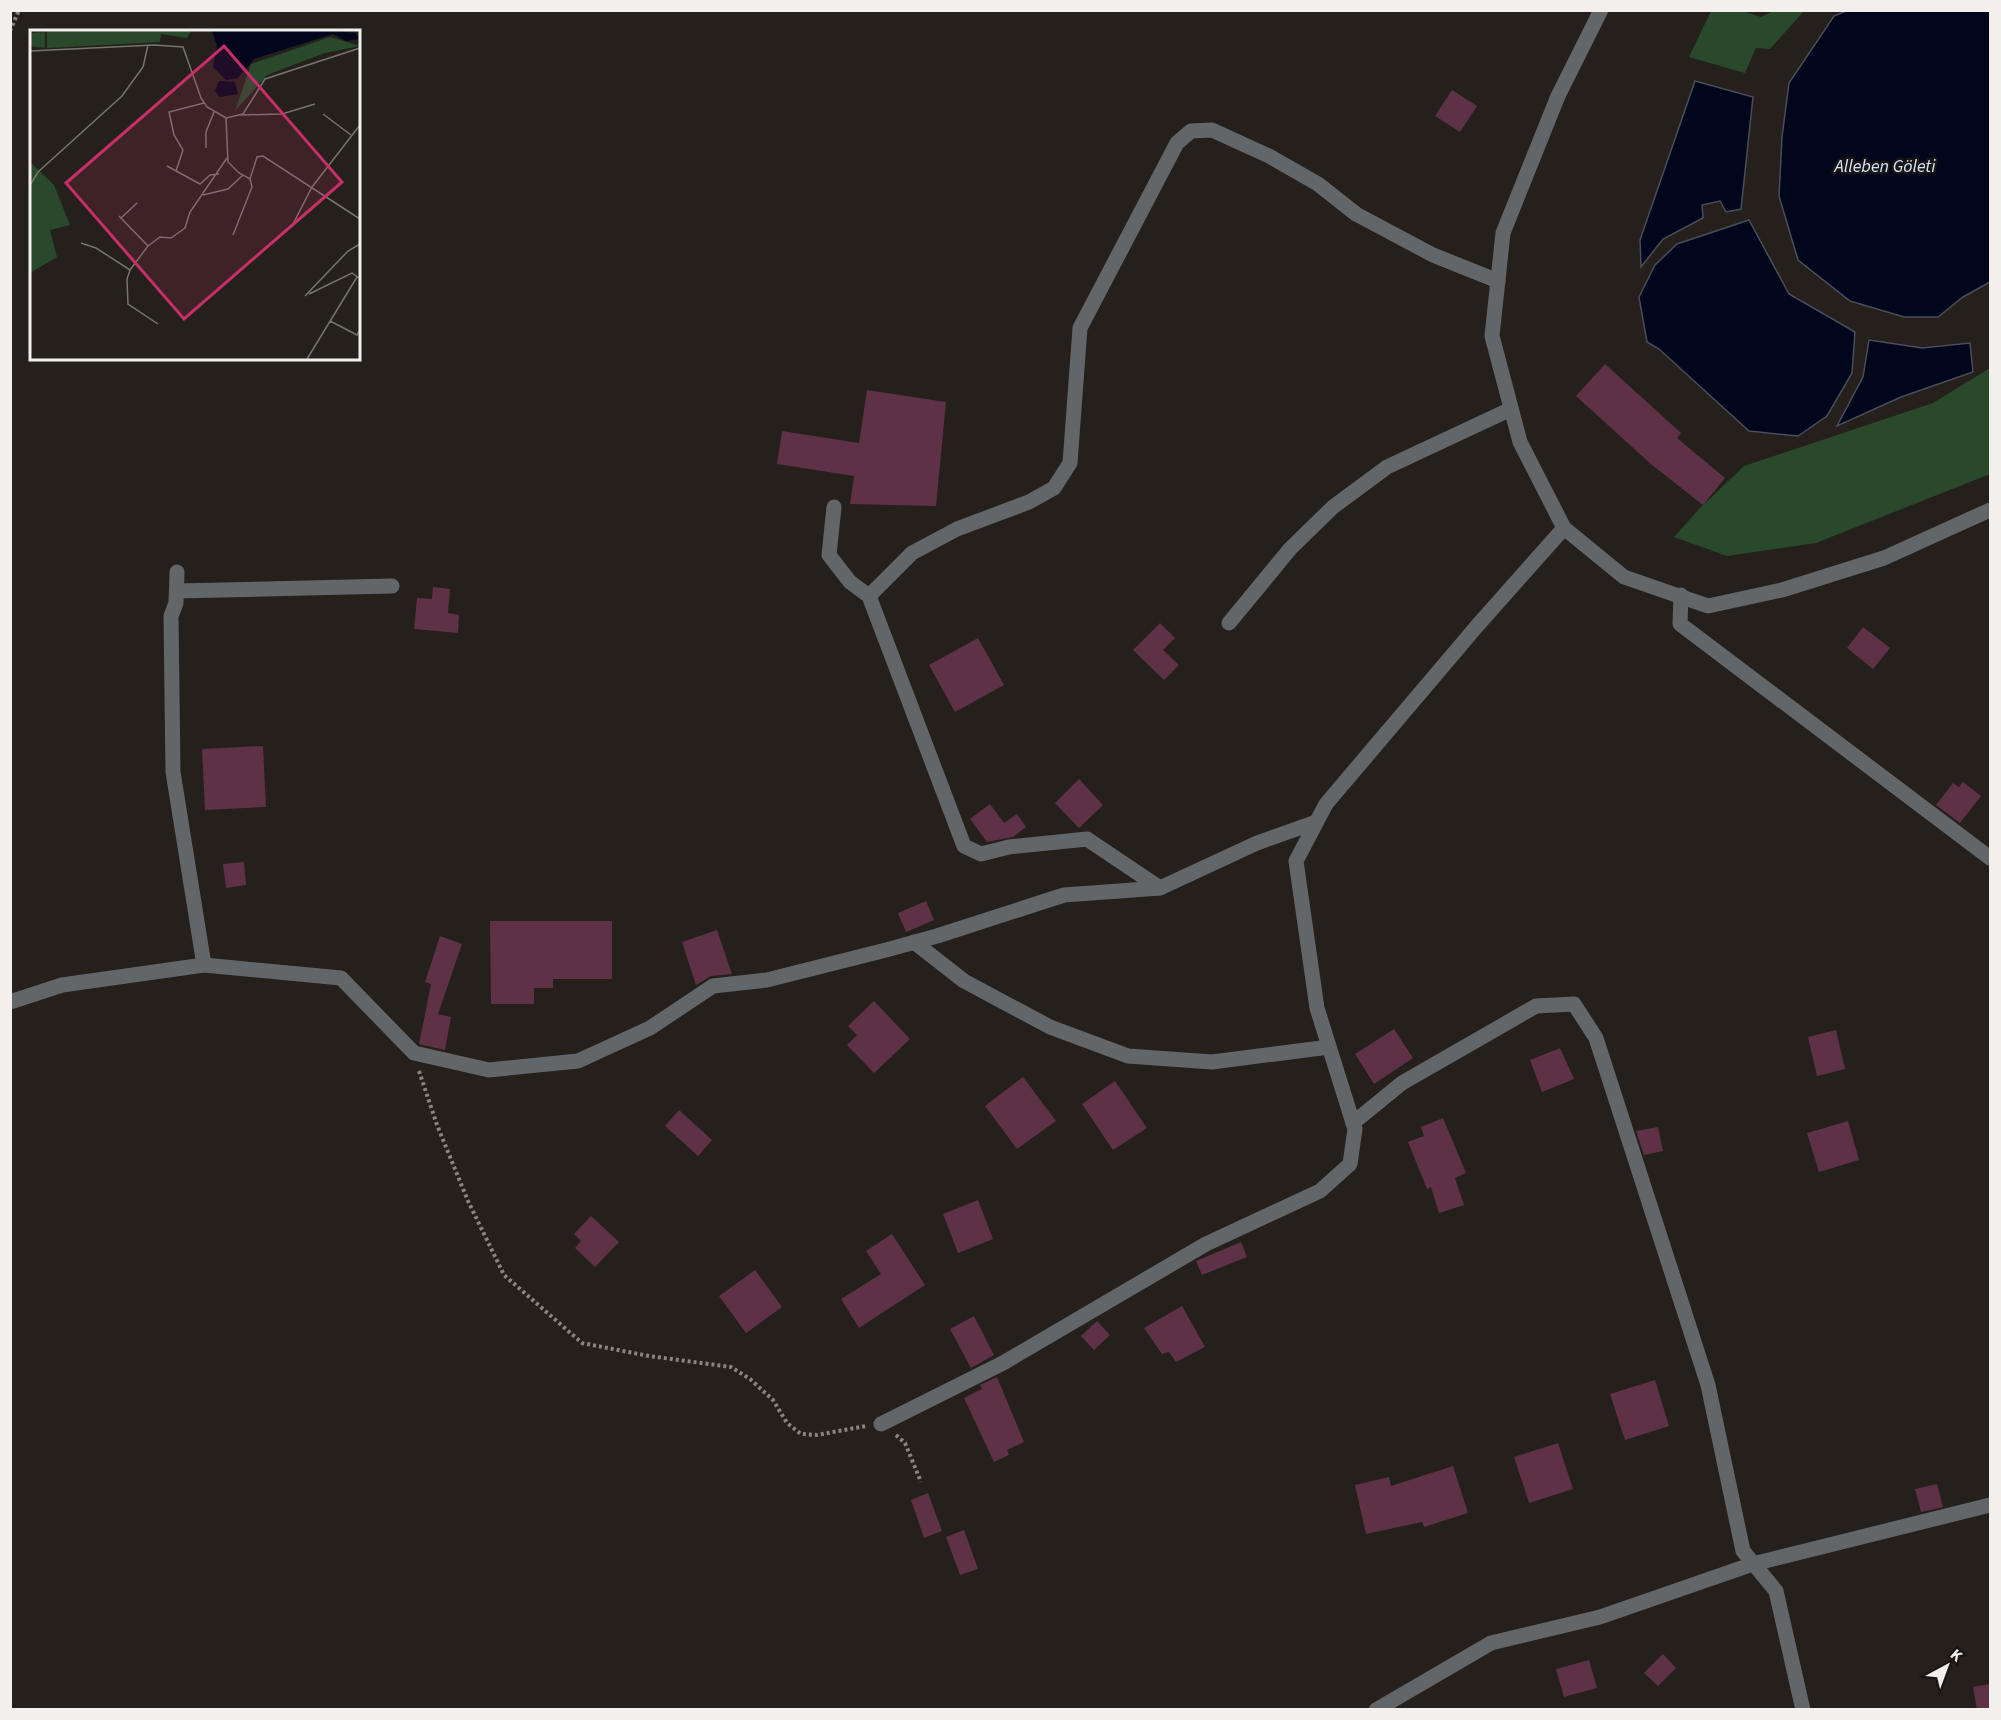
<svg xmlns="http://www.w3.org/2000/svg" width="2001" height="1720" viewBox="0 0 2001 1720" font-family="'Source Sans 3',sans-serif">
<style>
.green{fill:#29492c}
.water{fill:#00071d;stroke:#494d5b;stroke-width:1.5}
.building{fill:#5e3146}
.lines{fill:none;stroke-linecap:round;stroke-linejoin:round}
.path{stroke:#8a8581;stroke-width:4;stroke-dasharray:3 3;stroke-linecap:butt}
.minor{stroke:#626668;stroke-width:15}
.labels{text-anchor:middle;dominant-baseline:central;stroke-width:4.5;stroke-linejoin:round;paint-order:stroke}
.water-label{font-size:18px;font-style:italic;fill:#cee3fc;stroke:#1c1612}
.inset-road{fill:none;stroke:#77736f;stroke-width:1.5}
.view{fill:#c72e6a;fill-opacity:0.15;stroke:#c72e6a;stroke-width:3}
.inset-edge{fill:none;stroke:#f3efec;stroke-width:3}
</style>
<rect width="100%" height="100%" fill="#25201b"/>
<!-- green -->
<g class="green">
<path d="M1711 11H1742L1761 17 1773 11H1804L1770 49 1756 48 1745 73 1689 57Z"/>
<path d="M1990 368V474L1816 543 1727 556 1674 537 1699 509 1744 466 1933 403Z"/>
</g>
<!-- water -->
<g class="water">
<path d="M1846 11H1990V282L1963 297 1938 317H1904L1850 301 1798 260 1779 196 1782 137 1789 83 1834 16Z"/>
<path d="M1695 81 1753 97 1741 209 1726 212 1720 201 1702 205 1703 218 1663 239 1641 267 1640 240Z"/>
<path d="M1749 220 1789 294 1855 332 1852 373 1827 416 1798 436 1749 431 1659 349 1647 342 1639 297 1655 265 1677 244Z"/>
<path d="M1869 340 1922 348 1970 343 1973 372 1901 397 1837 426 1863 377Z"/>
</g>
<!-- building -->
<g class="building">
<path d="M1452 90 1477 106 1460 132 1435 116Z"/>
<path d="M1605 364 1681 433 1677 438 1725 478 1703 505 1652 465 1576 396Z"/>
<path d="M867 390 946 402 936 506 850 504 854 476 777 464 782 431 859 443Z"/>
<path d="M433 587 450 589 448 613 459 615 458 633 414 629 417 598 432 599Z"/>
<path d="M1160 623 1175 638 1163 650 1179 665 1164 680 1133 650Z"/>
<path d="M1863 627 1890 648 1873 669 1847 648Z"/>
<path d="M978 638 1004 685 955 712 929 665Z"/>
<path d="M263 746 266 807 205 810 202 749Z"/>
<path d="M1079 779 1103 805 1079 828 1055 803Z"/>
<path d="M1963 782 1981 796 1960 823 1936 805 1953 783 1959 787Z"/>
<path d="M990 804 1004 823 1017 814 1026 827 1013 837 987 842 970 819Z"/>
<path d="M244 862 246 885 226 888 223 864Z"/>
<path d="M926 901 934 920 906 932 898 913Z"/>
<path d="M490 921H612V979H553V988H534V1004H491Z"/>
<path d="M717 930 732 974 711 976 696 985 682 942Z"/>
<path d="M440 936 462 944 438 1014 451 1017 445 1050 419 1044 431 984 425 982Z"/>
<path d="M874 1001 910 1039 874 1073 847 1045 857 1035 848 1026Z"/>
<path d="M1394 1029 1413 1058 1374 1084 1355 1054Z"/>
<path d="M1836 1030 1845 1069 1817 1076 1808 1037Z"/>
<path d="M1560 1048 1574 1079 1542 1092 1530 1060Z"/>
<path d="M1023 1077 1056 1121 1017 1149 985 1106Z"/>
<path d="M1115 1081 1147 1128 1113 1150 1082 1104Z"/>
<path d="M679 1110 712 1140 698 1156 665 1126Z"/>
<path d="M1443 1118 1466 1173 1455 1178 1464 1205 1439 1213 1431 1187 1427 1189 1408 1142 1424 1136 1421 1127Z"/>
<path d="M1848 1121 1859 1160 1819 1172 1807 1133Z"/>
<path d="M1658 1127 1663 1151 1644 1155 1636 1131Z"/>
<path d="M978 1200 993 1239 958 1253 943 1214Z"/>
<path d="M591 1216 619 1242 595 1267 575 1248 581 1241 574 1234Z"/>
<path d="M892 1234 925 1285 859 1328 841 1299 881 1274 866 1251Z"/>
<path d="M1241 1242 1247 1257 1202 1275 1196 1261Z"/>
<path d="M755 1270 782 1307 746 1333 719 1296Z"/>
<path d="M1182 1306 1205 1347 1176 1362 1169 1352 1162 1354 1144 1328Z"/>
<path d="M974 1316 994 1355 971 1368 950 1329Z"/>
<path d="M1097 1321 1110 1335 1094 1350 1081 1336Z"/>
<path d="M997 1377 1024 1442 1007 1450 1009 1455 994 1462 964 1398 982 1389 980 1385Z"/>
<path d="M1655 1380 1669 1426 1625 1440 1610 1394Z"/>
<path d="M1558 1443 1573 1489 1529 1503 1514 1457Z"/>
<path d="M1453 1466 1468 1513 1424 1527 1422 1522 1366 1534 1355 1485 1389 1477 1391 1486Z"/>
<path d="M1937 1484 1943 1507 1921 1512 1915 1489Z"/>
<path d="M928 1493 942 1531 924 1538 911 1500Z"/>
<path d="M964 1530 978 1569 960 1575 946 1537Z"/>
<path d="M1663 1654 1676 1668 1658 1686 1644 1673Z"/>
<path d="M1589 1660 1597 1688 1564 1697 1556 1669Z"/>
<path d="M1990 1684V1710H1977L1973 1687Z"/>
</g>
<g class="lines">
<!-- path -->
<g class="path">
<path d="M10 31 19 10"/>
<path d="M419 1071 437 1125 468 1201 504 1275 582 1343 649 1356 731 1367 750 1379 773 1400 787 1423 801 1434 817 1435 866 1426"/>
<path d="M896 1435 905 1443 921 1482"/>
</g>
<!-- minor -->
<g class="minor">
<path d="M1601 10 1558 96 1503 233 1492 336 1520 442 1564 528 1624 577 1708 606 1782 590 1884 558 1990 510"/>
<path d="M834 507 829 555 850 582 869 596 964 846 981 854 1009 847 1087 839 1160 888"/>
<path d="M1564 528 1477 626 1326 804 1296 861 1317 1008 1353 1123 1402 1083 1536 1006 1574 1004 1596 1038 1708 1385 1743 1551 1776 1591 1803 1710"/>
<path d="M177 572 176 603 171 616 173 772 204 965"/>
<path d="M177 591 392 586"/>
<path d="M1681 595 1680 624 1990 858"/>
<path d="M869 596 912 553 957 529 1029 502 1054 488 1070 463 1080 328 1177 143 1191 131 1212 130 1269 156 1318 184 1356 214 1433 255 1498 281"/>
<path d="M1229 623 1290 549 1333 507 1387 467 1511 409"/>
<path d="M914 942 964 981 1050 1027 1128 1056 1212 1062 1329 1047"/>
<path d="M10 1002 62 985 204 965 341 978 414 1053 489 1070 578 1061 650 1028 713 986 767 980 886 950 937 936 1064 895 1160 888 1257 843 1316 822"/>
<path d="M881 1424 1003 1363 1206 1244 1320 1191 1350 1164 1355 1129 1353 1123"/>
<path d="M1376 1710 1491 1643 1600 1617 1753 1564 1990 1505"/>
</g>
</g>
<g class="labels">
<!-- water labels -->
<g class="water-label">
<text x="1885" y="166">Alleben Göleti</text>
</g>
</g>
<!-- overview -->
<g transform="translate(30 30)">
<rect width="330" height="330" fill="#25201b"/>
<path d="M17 1H161L157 8 131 4 130 12 17 18ZM15 2V18L0 16V3ZM300 7 330 16 295 23 237 45 205 81 221 34ZM0 132 24 155 40 195 20 200 27 227 0 243Z" fill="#29492c"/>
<path d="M182 1H310L326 3 329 9 316 11 303 4 224 29 208 48 196 50 183 37 187 16ZM189 51 205 52 208 64 190 67 185 61Z" fill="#00071d"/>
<path class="inset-road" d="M0 21 124 15 153 17 171 68 177 77 196 88 213 84 235 49 330 18M293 84 321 105M210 85 252 84 285 74M196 88 198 132 209 143 220 149 227 127 233 126 330 189M176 118V102L184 82M137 136 170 154 180 145 189 144M146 141 153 120 144 105 139 82 174 73M0 155 8 142 92 66 113 37 118 15M173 165 198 159 213 145M89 186 118 216M91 188 107 173M261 198 282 157 330 95M203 205 222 157 220 149M51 213 66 218 100 240 118 216 130 207 141 208 155 198 160 182 197 128M100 240 97 249 98 274 128 294M279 264 322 243 329 248M275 266 318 221 330 214M300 291 327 305 330 300M277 329 327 247"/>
<path class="view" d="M194 16 312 152 154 289 36 153Z"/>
<rect width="330" height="330" class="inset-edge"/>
</g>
<!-- border -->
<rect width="2001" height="1720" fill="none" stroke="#f3efec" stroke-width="24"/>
<!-- north arrow -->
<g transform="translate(1947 1666) rotate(41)" stroke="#1c1612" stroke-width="4.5" paint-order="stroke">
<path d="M0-4.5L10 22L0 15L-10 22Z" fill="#f3efec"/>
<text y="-9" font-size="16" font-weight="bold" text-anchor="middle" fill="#f3efec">K</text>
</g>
</svg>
